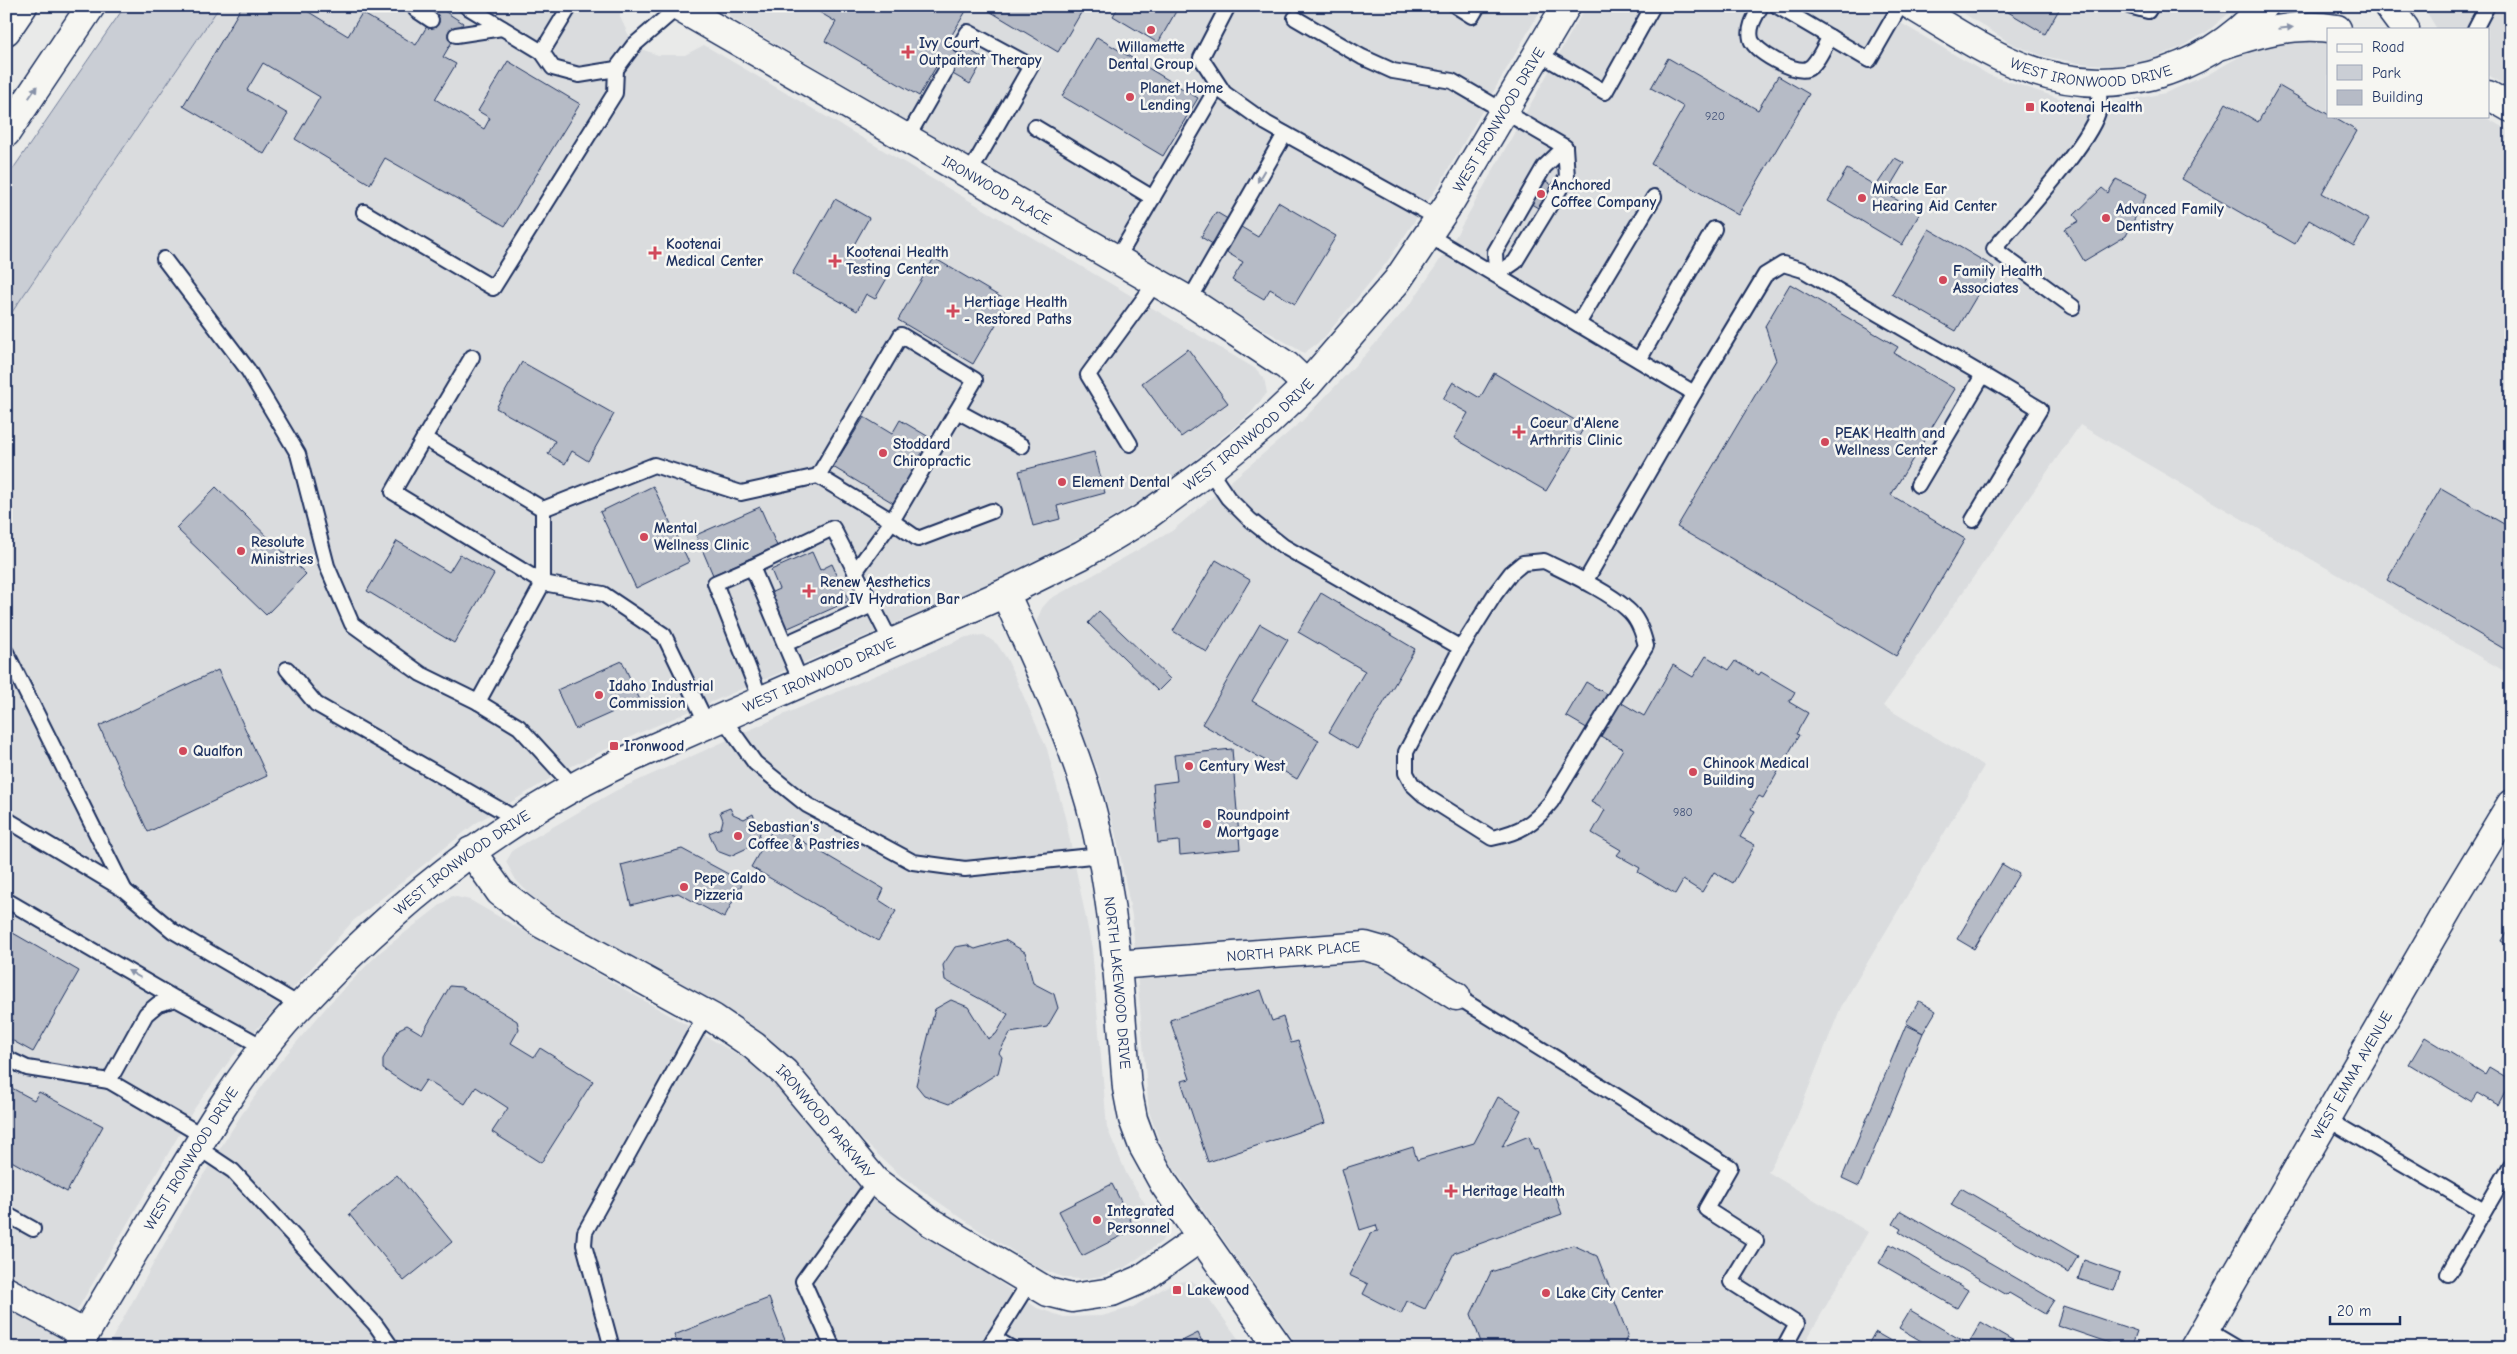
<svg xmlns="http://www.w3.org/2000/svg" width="2517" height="1354" viewBox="0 0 2517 1354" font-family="'Comic Neue',sans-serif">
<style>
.built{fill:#dadcde}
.green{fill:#caced5;stroke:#727e9a}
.building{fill:#b6bbc6;stroke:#1b2f5e}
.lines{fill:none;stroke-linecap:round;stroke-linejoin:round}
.lane-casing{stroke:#1b2f5e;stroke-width:18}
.street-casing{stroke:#1b2f5e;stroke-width:31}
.secondary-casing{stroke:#1b2f5e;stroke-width:31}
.highway-casing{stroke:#1b2f5e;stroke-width:31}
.lane{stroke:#f6f6f2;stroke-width:14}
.street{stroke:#f6f6f2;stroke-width:28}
.secondary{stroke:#f6f6f2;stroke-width:28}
.highway{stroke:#f6f6f2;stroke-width:28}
.oneway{fill:#8892a8}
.poi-dot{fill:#d1495b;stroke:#f6f6f2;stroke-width:2}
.labels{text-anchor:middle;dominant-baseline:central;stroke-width:5;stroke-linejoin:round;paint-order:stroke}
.number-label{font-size:12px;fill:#425278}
.poi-label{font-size:15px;font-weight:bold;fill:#1b2f5e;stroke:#f6f6f2;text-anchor:start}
.street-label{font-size:15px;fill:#1b2f5e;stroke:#f6f6f2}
</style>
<rect width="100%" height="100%" fill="#e9eae9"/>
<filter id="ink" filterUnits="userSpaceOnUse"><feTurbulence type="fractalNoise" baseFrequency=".02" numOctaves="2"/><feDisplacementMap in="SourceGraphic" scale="10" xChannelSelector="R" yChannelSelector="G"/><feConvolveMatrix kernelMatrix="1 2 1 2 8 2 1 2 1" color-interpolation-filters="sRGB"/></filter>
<g filter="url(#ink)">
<!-- built -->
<g class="built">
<path d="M220 6H620V17L628 34 641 49 658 55H685L704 45 1256 369 1264 378 1267 393 1250 414 1195 460 1145 498 1075 540 994 581 639 733 566 769 476 823 353 921 232 1057 194 1109 55 1348H6V321Z"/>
<path d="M726 6H1543L1442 180 1387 262 1322 340 1304 353 733 19 727 13Z"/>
<path d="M1589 6H1872L1989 75 2071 102 2115 103 2165 93 2207 75 2255 48 2282 37H2328V116H2483L2511 132V675L2080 425 1883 706 1984 766 1841 1007 1795 1122 1768 1172 1868 1232 1802 1348H1299L1165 1156 1149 1112 1132 916 1117 839 1098 771 1038 631 1037 620 1042 608 1050 599 1172 531 1302 421 1367 353 1412 302 1457 234 1581 15Z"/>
<path d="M1952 6H2237L2208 31 2181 47 2149 60 2115 66 2078 63 2043 56 2012 44Z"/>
<path d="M2423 6H2511V88L2488 75V29H2437Z"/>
<path d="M984 635 997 644 1007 659 1047 749 1066 821 1092 948 1107 1128 1127 1175 1161 1229 1164 1237 1161 1242 1124 1268 1101 1276 1082 1279 1066 1278 1041 1269 979 1230 901 1176 845 1124 755 1031 544 909 516 880 506 862 513 850 615 791 785 714 966 637Z"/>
<path d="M452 896 470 900 761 1068 802 1111 837 1158 899 1213 1037 1308 1064 1317 1102 1316 1133 1307 1174 1282 1191 1281 1199 1285 1245 1348H107L195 1188 242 1114 279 1063 330 1003 379 953Z"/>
</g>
<!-- green -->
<path class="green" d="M125 6H220L6 321V179Z"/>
<!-- building -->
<g class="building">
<path d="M242 6H299L348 36 362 13 416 45 438 7 463 23 443 57 456 64 435 99 484 129 490 118 478 111 508 61 580 104 505 226 385 158 370 184 295 139 320 97 263 63 247 90 288 114 264 154 183 106Z"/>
<path d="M809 6H969L950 38 984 59 970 84 937 65 919 96 825 41 836 22Z"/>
<path d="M981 6H1085L1058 52Z"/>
<path d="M1119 6H1179L1158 43 1113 16Z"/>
<path d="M1998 6H2061L2045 34Z"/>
<path d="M1097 37 1198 98 1163 156 1062 96Z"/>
<path d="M1668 58 1758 110 1778 76 1809 94 1738 215 1651 164 1684 107 1651 88Z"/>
<path d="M2279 86 2357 131 2322 193 2369 220 2354 246 2309 220 2295 244 2182 179 2226 103 2258 122Z"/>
<path d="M1895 158 1904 163 1889 188 1892 189 1888 195 1920 213 1902 245 1828 201 1847 169 1876 186Z"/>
<path d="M1543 179 1553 186 1538 208 1528 202Z"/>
<path d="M2116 179 2147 194 2126 236 2084 261 2065 229 2079 221 2074 215 2102 188 2108 193Z"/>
<path d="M835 199 869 218 851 250 890 273 875 299 866 294 857 311 792 274Z"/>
<path d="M1278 202 1336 236 1295 304 1270 289 1264 299 1232 280 1243 262 1201 237 1216 212 1258 237Z"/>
<path d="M1929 229 1994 267 1956 331 1892 294Z"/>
<path d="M934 258 1009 302 973 364 898 320Z"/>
<path d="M1790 284 1898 347 1894 353 1955 389 1891 495 1965 539 1896 656 1677 527 1776 360 1765 326Z"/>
<path d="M1188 349 1228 403 1181 437 1142 383Z"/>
<path d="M522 362 614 414 588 461 572 451 565 464 548 454 555 441 496 408Z"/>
<path d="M1494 373 1585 426 1546 491 1454 438 1468 413 1443 399 1453 382 1480 398Z"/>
<path d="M864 417 892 434 900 420 934 440 895 504 833 467Z"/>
<path d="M1094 452 1105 493 1057 506 1060 519 1033 526 1019 471Z"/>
<path d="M653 486 689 562 636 588 600 512Z"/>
<path d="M216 487 306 574 266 615 176 528Z"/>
<path d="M2441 488 2511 528V653L2387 580Z"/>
<path d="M760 507 777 546 713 575 696 535Z"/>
<path d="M397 541 449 572 460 554 494 574 454 643 367 591Z"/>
<path d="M812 552 820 570 832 564 849 601 786 629 770 593 779 589 771 570Z"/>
<path d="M1216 560 1250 580 1207 652 1173 631Z"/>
<path d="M1321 593 1415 649 1357 749 1329 732 1365 671 1298 632Z"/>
<path d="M1099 611 1170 679 1158 691 1088 623Z"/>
<path d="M1260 624 1288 640 1252 701 1319 740 1297 779 1202 724Z"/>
<path d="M1706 656 1729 670 1735 661 1759 675 1761 672 1795 692 1789 702 1808 713 1796 734 1799 735 1763 798 1759 796 1751 809 1755 811 1740 837 1755 845 1733 883 1714 872 1702 892 1683 880 1675 894 1638 872 1640 868 1617 855 1621 850 1592 833 1605 810 1591 802 1623 749 1566 716 1586 682 1644 716 1673 665 1693 677Z"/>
<path d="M622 661 640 700 575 729 557 690Z"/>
<path d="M218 670 267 776 148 832 99 726Z"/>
<path d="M1232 749 1240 849 1180 855 1179 841 1158 843 1153 784 1177 781 1174 755Z"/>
<path d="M730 808 733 814 744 819 753 814 760 833 756 844 730 856 717 851 709 833 721 828 723 820 720 812Z"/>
<path d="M775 825 884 889 879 900 896 911 878 941 751 867Z"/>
<path d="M682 849 743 882 724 918 678 893 631 905 621 865Z"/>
<path d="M2002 864 2019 874 1974 949 1957 939Z"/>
<path d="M2510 925H2511V947L2501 941Z"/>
<path d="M6 929 79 971 33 1052 6 1037Z"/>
<path d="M1005 940 1025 952 1033 983 1054 994 1058 1008 1047 1027 1010 1033 999 1053 1002 1057 998 1073 949 1104 924 1095 916 1085 935 1009 951 1000 968 1007 988 1039 996 1034 1008 1014 945 980 943 965 955 947 967 945 975 949Z"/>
<path d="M450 986 461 987 517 1021 519 1029 511 1043 534 1057 540 1048 593 1081 541 1163 492 1132 508 1108 476 1087 465 1104 426 1080 418 1092 383 1069V1059L399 1029 407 1025 422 1034Z"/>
<path d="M1261 990 1272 1021 1283 1017 1291 1043 1298 1041 1325 1123 1208 1162 1181 1081 1190 1079 1170 1020Z"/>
<path d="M1919 1001 1936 1011 1923 1033 1906 1023Z"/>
<path d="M1906 1025 1923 1033 1859 1186 1842 1178Z"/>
<path d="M2425 1037 2485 1074 2489 1067 2511 1080 2498 1105 2478 1093 2472 1102 2409 1064Z"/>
<path d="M6 1085 34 1100 39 1092 103 1126 67 1192 6 1158Z"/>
<path d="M1498 1097 1521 1110 1502 1147 1529 1136 1534 1150 1538 1149 1562 1214 1454 1253 1425 1309 1407 1301 1401 1314 1363 1294 1368 1284 1349 1275 1371 1233 1378 1231 1376 1225 1360 1230 1342 1169 1413 1147 1417 1160 1474 1143Z"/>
<path d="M397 1175 452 1242 404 1281 349 1214Z"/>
<path d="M1112 1184 1135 1229 1082 1256 1059 1211Z"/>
<path d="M1961 1188 2078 1256 2068 1273 1951 1205Z"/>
<path d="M1901 1211 2054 1300 2045 1314 2009 1293 2007 1295 1899 1232 1901 1229 1893 1224Z"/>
<path d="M1890 1244 1968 1290 1957 1308 1879 1263Z"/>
<path d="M1573 1245 1597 1256 1628 1335 1622 1348H1483L1471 1314 1491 1272Z"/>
<path d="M2084 1260 2120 1273 2114 1291 2078 1279Z"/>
<path d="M769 1298 788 1348H679L674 1335Z"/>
<path d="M2063 1306 2137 1331 2131 1348H2124L2057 1325Z"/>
<path d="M1910 1310 1968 1344 1966 1348H1933L1899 1328Z"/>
<path d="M1981 1322 2026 1348H1966Z"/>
<path d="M1875 1332 1903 1348H1866Z"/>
<path d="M1198 1333 1205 1348H1168Z"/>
</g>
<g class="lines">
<!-- lane casing -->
<g class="lane-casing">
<g id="lane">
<path d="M415 6 416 10 431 20"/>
<path d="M466 6 542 52 570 6"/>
<path d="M1228 6 1201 58 1224 93 1266 123 1439 219"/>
<path d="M1456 6 1472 16 1478 6"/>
<path d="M1761 6C1755 17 1748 27 1751 39 1754 51 1794 74 1807 69 1817 65 1824 46 1830 37"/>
<path d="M1777 6 1869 60 1900 6"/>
<path d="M2129 6 2148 11 2151 6"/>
<path d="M1295 18 1362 57 1393 71 1452 81 1565 147"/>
<path d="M2475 29 2487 6"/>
<path d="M456 35 502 28"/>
<path d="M960 45 968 32 1031 66 969 174"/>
<path d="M542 52 553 68 579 75 616 69 634 45 678 7"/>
<path d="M1538 53 1605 92 1653 6"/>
<path d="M1035 127 1153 198"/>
<path d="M907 138 946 70"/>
<path d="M1565 147 1567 177 1515 262 1496 275 1495 252 1544 167Z"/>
<path d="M364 212 493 288 615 93 616 69"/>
<path d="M1428 235 1694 393 1585 582"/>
<path d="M164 259 248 370 298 454 327 566 352 624 421 674 478 702 519 727 573 786"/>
<path d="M1117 259 1218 86"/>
<path d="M1189 301 1285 134"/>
<path d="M2073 307 1994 249C2017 221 2094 140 2099 108 2100 100 2099 90 2098 81"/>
<path d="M1578 324 1654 197"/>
<path d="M1639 360 1714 229"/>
<path d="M1694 393 1765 275 1783 264 1803 270 1983 375 1918 485"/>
<path d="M957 411 1022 446"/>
<path d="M424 438 472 357"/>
<path d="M1130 444 1088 375 1156 282"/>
<path d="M1209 470 1228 498 1250 520 1283 546 1461 648"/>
<path d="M543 509 654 465 741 493 818 476 892 521 975 380 901 335 818 476"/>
<path d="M543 509 424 438 393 492 543 583"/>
<path d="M543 509V583"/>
<path d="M1973 520 2040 409 1983 375"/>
<path d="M1544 561C1568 573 1608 591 1627 609 1638 618 1643 633 1646 646L1551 802C1533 824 1521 832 1492 838L1424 795 1412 784 1406 773V752L1461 648 1495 594 1511 573 1523 563Z"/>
<path d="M752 567 833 528 891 642"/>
<path d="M855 572 892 521 918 539 992 511"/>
<path d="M785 644 872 605"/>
<path d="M6 652 124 889"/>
<path d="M287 669 316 704 518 820"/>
<path d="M761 700 715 583 752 567 801 682"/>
<path d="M478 702 543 583 603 594 664 635 707 724"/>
<path d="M722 717 755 763 807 805 913 862 965 869 1101 855"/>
<path d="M6 819 124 890 173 931 301 1006"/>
<path d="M6 900 176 999"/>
<path d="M1456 996 1730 1167 1706 1209 1756 1241 1731 1282 1797 1324 1784 1348"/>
<path d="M6 1058 27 1068 109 1081"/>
<path d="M2327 1119 2484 1211"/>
<path d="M203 1136 109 1081 146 1014 158 1004 176 999 265 1048"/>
<path d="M197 1147 233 1171 375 1324 392 1348"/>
<path d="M6 1214 33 1229"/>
<path d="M2448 1274 2511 1165"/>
<path d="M2205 1329 2237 1348"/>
<path d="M994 1338 1011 1348"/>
<path d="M612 1348 584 1245 585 1232 706 1014"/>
<path d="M833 1348 803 1281 875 1181"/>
<path d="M988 1348 1030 1281"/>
</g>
</g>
<!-- street casing -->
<g class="street-casing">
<g id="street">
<path id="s1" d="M677 6 1189 301 1287 366 1307 385"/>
<path d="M2388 6 2405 29"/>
<path d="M2222 45C2261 32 2296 22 2337 29"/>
<path d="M2488 95 2511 108"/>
<path id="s2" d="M1005 593C1035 659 1070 733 1090 803 1115 896 1119 992 1127 1088L1133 1119 1143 1146 1164 1184 1279 1348"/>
<path id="s3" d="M471 851 500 892 542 924 713 1018 754 1046 784 1072 875 1181 932 1223 1048 1292 1072 1298 1112 1292 1140 1280 1201 1237"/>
<path id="s4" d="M1116 965 1365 946 1386 952 1456 996"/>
<path d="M6 1291 85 1334"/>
<path id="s5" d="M2194 1348 2456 895 2511 804"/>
</g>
</g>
<!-- secondary casing -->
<g class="secondary-casing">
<g id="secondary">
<path id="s6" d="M1912 6C1946 26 1981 50 2018 65 2108 102 2200 76 2264 6"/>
<path id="s7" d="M77 1348C105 1298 136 1249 165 1200 201 1141 235 1081 280 1028 293 1012 309 998 323 982 415 887 521 807 642 753L1005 593 1082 555 1142 519 1209 470 1267 423 1307 385 1397 281 1450 202 1566 6"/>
</g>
</g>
<!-- highway casing -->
<g class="highway-casing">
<g id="highway">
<path d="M6 31 23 6"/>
<path d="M6 133 91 6"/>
</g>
</g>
<!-- lane -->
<use href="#lane" class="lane"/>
<!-- street -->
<use href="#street" class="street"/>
<!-- secondary -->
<use href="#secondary" class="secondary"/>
<!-- highway -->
<use href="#highway" class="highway"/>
</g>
<!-- one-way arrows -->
<defs><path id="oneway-solid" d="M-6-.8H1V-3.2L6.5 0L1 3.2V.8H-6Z" transform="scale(1.25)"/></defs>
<g class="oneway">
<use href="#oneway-solid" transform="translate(2286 28) rotate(-6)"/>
<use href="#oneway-solid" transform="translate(33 92) rotate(-56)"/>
<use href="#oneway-solid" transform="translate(1261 176) rotate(120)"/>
<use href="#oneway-solid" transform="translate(134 974) rotate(-150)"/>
</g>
</g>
<!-- markers -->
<g class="poi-dot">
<circle cx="1151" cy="30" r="5"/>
<path d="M905.5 44.5h5v5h5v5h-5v5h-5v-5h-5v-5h5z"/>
<circle cx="1130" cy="97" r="5"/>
<rect x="2025" y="102" width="10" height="10" rx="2.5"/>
<circle cx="1541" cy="194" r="5"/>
<circle cx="1862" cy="198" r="5"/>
<circle cx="2106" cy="218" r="5"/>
<path d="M652.5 245.5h5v5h5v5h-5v5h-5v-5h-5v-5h5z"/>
<path d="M832.5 253.5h5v5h5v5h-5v5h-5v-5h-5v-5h5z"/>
<circle cx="1943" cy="280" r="5"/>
<path d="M950.5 303.5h5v5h5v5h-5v5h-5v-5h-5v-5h5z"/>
<path d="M1516.5 424.5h5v5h5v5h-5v5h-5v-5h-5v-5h5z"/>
<circle cx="1825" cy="442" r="5"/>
<circle cx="883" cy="453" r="5"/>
<circle cx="1062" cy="482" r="5"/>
<circle cx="644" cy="537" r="5"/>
<circle cx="241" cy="551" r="5"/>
<path d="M806.5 583.5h5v5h5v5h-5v5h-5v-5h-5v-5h5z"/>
<circle cx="599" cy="695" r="5"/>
<rect x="609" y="741" width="10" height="10" rx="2.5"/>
<circle cx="183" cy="751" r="5"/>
<circle cx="1189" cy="766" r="5"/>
<circle cx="1693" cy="772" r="5"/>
<circle cx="1207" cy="824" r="5"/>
<circle cx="738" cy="836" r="5"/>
<circle cx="684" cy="887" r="5"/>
<path d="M1448.5 1183.5h5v5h5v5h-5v5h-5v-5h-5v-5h5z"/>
<circle cx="1097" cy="1220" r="5"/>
<rect x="1172" y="1285" width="10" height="10" rx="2.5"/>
<circle cx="1546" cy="1293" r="5"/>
</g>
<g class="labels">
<!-- number labels -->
<g class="number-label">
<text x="1715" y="116">920</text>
<text x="1683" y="812">980</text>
</g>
<!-- poi labels -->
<g class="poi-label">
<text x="919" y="43">Ivy Court<tspan x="919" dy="17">Outpaitent Therapy</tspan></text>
<text x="1151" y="47" text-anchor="middle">Willamette<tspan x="1151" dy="17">Dental Group</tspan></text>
<text x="1140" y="88">Planet Home<tspan x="1140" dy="17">Lending</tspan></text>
<text x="2040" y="107">Kootenai Health</text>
<text x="1551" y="185">Anchored<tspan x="1551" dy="17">Coffee Company</tspan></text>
<text x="1872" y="189">Miracle Ear<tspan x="1872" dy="17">Hearing Aid Center</tspan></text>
<text x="2116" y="209">Advanced Family<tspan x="2116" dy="17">Dentistry</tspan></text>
<text x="666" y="244">Kootenai<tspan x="666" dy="17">Medical Center</tspan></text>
<text x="846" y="252">Kootenai Health<tspan x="846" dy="17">Testing Center</tspan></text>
<text x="1953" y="271">Family Health<tspan x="1953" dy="17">Associates</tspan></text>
<text x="964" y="302">Hertiage Health<tspan x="964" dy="17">- Restored Paths</tspan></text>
<text x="1530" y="423">Coeur d'Alene<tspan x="1530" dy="17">Arthritis Clinic</tspan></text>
<text x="1835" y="433">PEAK Health and<tspan x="1835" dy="17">Wellness Center</tspan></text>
<text x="893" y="444">Stoddard<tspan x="893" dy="17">Chiropractic</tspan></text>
<text x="1072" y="482">Element Dental</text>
<text x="654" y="528">Mental<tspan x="654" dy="17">Wellness Clinic</tspan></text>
<text x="251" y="542">Resolute<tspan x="251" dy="17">Ministries</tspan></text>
<text x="820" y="582">Renew Aesthetics<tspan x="820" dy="17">and IV Hydration Bar</tspan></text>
<text x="609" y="686">Idaho Industrial<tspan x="609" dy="17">Commission</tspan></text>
<text x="624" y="746">Ironwood</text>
<text x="193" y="751">Qualfon</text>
<text x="1703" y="763">Chinook Medical<tspan x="1703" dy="17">Building</tspan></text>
<text x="1199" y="766">Century West</text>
<text x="1217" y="815">Roundpoint<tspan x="1217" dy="17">Mortgage</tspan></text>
<text x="748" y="827">Sebastian's<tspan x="748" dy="17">Coffee &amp; Pastries</tspan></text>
<text x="694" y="878">Pepe Caldo<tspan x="694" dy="17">Pizzeria</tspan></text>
<text x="1462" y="1191">Heritage Health</text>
<text x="1107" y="1211">Integrated<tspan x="1107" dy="17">Personnel</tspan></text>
<text x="1187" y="1290">Lakewood</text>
<text x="1556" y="1293">Lake City Center</text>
</g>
<!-- street labels -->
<g class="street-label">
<text stroke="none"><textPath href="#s6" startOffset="196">WEST IRONWOOD DRIVE</textPath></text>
<text stroke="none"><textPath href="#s7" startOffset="1931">WEST IRONWOOD DRIVE</textPath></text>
<text stroke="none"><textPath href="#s1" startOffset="369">IRONWOOD PLACE</textPath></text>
<text stroke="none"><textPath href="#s7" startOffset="1526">WEST IRONWOOD DRIVE</textPath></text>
<text stroke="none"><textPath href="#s7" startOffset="1031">WEST IRONWOOD DRIVE</textPath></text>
<text stroke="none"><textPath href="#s7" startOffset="626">WEST IRONWOOD DRIVE</textPath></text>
<text stroke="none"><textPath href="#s4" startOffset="178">NORTH PARK PLACE</textPath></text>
<text stroke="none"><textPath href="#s2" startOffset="409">NORTH LAKEWOOD DRIVE</textPath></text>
<text stroke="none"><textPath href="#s5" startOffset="315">WEST EMMA AVENUE</textPath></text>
<text stroke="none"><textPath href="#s3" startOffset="452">IRONWOOD PARKWAY</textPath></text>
<text stroke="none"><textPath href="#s7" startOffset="221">WEST IRONWOOD DRIVE</textPath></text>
</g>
</g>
<!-- margin -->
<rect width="2517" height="1354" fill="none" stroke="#f6f6f2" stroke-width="25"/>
<rect x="12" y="12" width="2492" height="1329" fill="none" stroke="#1b2f5e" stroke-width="2" filter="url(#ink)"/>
<!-- legend -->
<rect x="2327" y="28" width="162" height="90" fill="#f6f6f2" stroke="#9ea6b7"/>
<rect x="2337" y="44" width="25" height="8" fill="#f6f6f2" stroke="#9ea6b7"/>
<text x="2372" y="52" font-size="15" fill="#1b2f5e">Road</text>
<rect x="2337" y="65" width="25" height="15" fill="#caced5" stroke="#9ea6b7"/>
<text x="2372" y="78" font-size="15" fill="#1b2f5e">Park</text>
<rect x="2337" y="90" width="25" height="15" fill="#b6bbc6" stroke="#9ea6b7"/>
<text x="2372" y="102" font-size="15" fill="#1b2f5e">Building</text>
<!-- scale -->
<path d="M2330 1316v8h70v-8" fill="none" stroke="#1b2f5e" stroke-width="2.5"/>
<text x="2337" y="1316" font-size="15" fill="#1b2f5e" stroke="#f6f6f2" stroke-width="4" paint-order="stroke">20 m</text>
</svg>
